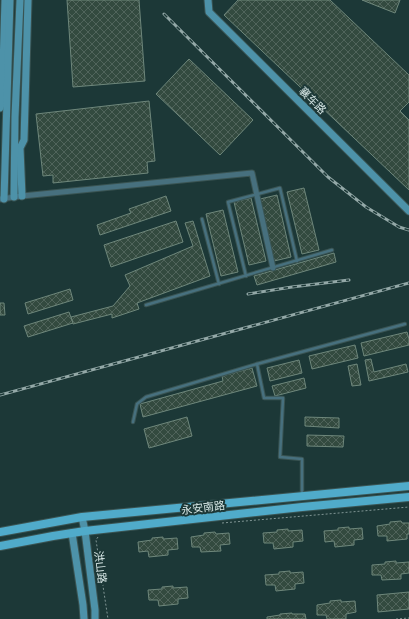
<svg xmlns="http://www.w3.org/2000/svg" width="409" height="619" viewBox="0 0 409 619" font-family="'Open Sans','Noto Sans SC',sans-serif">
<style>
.building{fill:url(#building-cross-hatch);stroke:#6e877b}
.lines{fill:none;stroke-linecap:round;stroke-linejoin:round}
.lane-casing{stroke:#3a5453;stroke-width:4.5}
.street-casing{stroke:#3a5453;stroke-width:7}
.secondary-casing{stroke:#3a5453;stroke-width:9}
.primary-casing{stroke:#3a5453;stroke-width:10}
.path{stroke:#809594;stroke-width:1;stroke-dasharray:2 2;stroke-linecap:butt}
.lane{stroke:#47707e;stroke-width:2.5}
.street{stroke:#47707e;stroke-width:5}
.secondary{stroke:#4d92a9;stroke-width:7}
.primary{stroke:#50abca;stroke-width:8}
.rail-casing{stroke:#93a8a7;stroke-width:3}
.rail{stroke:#1c3837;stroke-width:1.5;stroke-dasharray:4.5;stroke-linecap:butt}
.labels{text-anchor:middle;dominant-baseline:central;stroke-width:4;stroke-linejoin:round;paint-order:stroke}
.street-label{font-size:11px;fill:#d5e5e4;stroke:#1c3837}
</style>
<defs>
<pattern id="building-cross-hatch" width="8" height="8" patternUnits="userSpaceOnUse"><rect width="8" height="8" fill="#334a3f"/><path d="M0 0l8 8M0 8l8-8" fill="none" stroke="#50645b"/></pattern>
</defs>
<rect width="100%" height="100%" fill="#1c3837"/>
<!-- building -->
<g class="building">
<path d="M67 0H139L145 81 73 87Z"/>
<path d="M238 0H330L409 75V102L400 111 409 120V190L224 15Z"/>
<path d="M362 0H400L395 13Z"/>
<path d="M189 59 253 120 220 155 156 94Z"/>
<path d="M149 101 155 161 147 162 148 173 53 183V175L43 176 36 114Z"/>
<path d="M304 188 319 250 302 254 287 192Z"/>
<path d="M277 195 291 257 274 261 260 199Z"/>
<path d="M166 196 171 211 100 235 97 225 131 213 129 209Z"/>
<path d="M251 198 266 261 249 265 234 202Z"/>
<path d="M223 210 238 272 221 276 206 214Z"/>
<path d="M176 221 183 242 111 267 104 245Z"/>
<path d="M193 221 210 276 137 303 139 309 112 318V314L73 324 71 317 113 306 130 286 125 275 193 246 185 223Z"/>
<path d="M334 253 336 262 257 285 254 276Z"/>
<path d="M70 289 73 300 28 314 25 303Z"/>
<path d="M0 303H4L5 315H0Z"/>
<path d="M69 312 73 323 28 337 24 326Z"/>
<path d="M407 332 409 339V345L364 356 361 343Z"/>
<path d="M355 345 358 358 312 369 309 356Z"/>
<path d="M371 359 374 372 406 364 408 372 369 381 365 360Z"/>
<path d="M299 360 302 373 270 381 267 368Z"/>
<path d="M357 364 361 385 352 386 348 366Z"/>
<path d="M252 368 257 386 143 417 140 404 223 381 222 376Z"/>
<path d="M304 378 306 388 275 396 272 386Z"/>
<path d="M187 417 192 436 149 448 144 429Z"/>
<path d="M305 417 339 418V428L305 426Z"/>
<path d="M307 435 344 436 343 447 307 446Z"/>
<path d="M401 521 402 523H409V534H407V539L387 541V536H378L377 526 390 524V522Z"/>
<path d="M349 527V529L362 528 363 539 354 540V545L335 547 334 541 325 542 324 531 338 530V528Z"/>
<path d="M288 529V531L302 530 303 541 293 542V547L274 549 273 543H264L263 533 277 532V530Z"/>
<path d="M215 532 216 534 229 533 230 544 220 545 221 551 201 552 200 547H192L191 537 204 535V533Z"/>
<path d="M163 537V539L177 538 178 549 168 550V555L149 557 148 551 139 552 138 542 152 540V538Z"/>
<path d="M396 561V563L409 562V573L401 574V579L382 580 381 575H372V565L385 564V562Z"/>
<path d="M290 571V573L303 572 304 583 295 584V589L276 591 275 585H266L265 575 279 574V572Z"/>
<path d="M173 586V588L187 587 188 598 178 599V604L159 606 158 600H149L148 590 162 589V587Z"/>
<path d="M409 592V609L378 612 377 595Z"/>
<path d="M341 600V602L355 601 356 612 346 614V619H327L326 615H317V605L330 603V601Z"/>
<path d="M292 613V614H305L306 619H267V617L280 615V614Z"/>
</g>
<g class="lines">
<!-- lane casing -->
<g class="lane-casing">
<g id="lane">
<path d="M202 219 219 284"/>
<path d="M246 276 228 202 280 188 297 261"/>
<path d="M146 305 332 250"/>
<path d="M133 422 137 404 146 397 257 364"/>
<path d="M302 495V459L280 457 283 398H264L257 364 405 324"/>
</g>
</g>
<!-- street casing -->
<g class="street-casing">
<path id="street" d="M0 199 22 196 252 173 273 268"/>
</g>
<!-- secondary casing -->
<g class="secondary-casing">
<g id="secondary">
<path d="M208 0 209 12 409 211"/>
<path d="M0 108 2 100 5 0"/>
<path d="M22 196 20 148 24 140 28 0"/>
<path d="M14 197 15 117 20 0"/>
<path d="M4 199 10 0"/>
<path d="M82 517 85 531 95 610V619"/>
<path d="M72 533 83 605 84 619"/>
</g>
</g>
<!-- primary casing -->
<g class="primary-casing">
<g id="primary">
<path d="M0 532 82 517 409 486"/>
<path d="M0 546 53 536 85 531 302 507 409 497"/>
</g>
</g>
<!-- path -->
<g class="path">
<path d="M222 523 409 507"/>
<path d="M98 537 96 540 108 619"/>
<path d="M396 619 409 618"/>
</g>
<!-- lane -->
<use href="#lane" class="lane"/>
<!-- street -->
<use href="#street" class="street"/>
<!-- secondary -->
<use href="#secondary" class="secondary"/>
<!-- primary -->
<use href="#primary" class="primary"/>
<!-- rail casing -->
<g class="rail-casing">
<g id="rail">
<path d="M164 14 328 177 366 207 399 227 409 230"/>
<path d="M248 294 292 287 349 280"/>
<path d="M0 395 409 283"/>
</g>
</g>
<!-- rail -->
<use href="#rail" class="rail"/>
</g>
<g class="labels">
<!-- street labels -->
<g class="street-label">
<text transform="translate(313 100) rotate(45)">襄车路</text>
<text transform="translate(203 507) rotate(-7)">永安南路</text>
<text transform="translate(101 567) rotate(83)">洪山路</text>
</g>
</g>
</svg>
